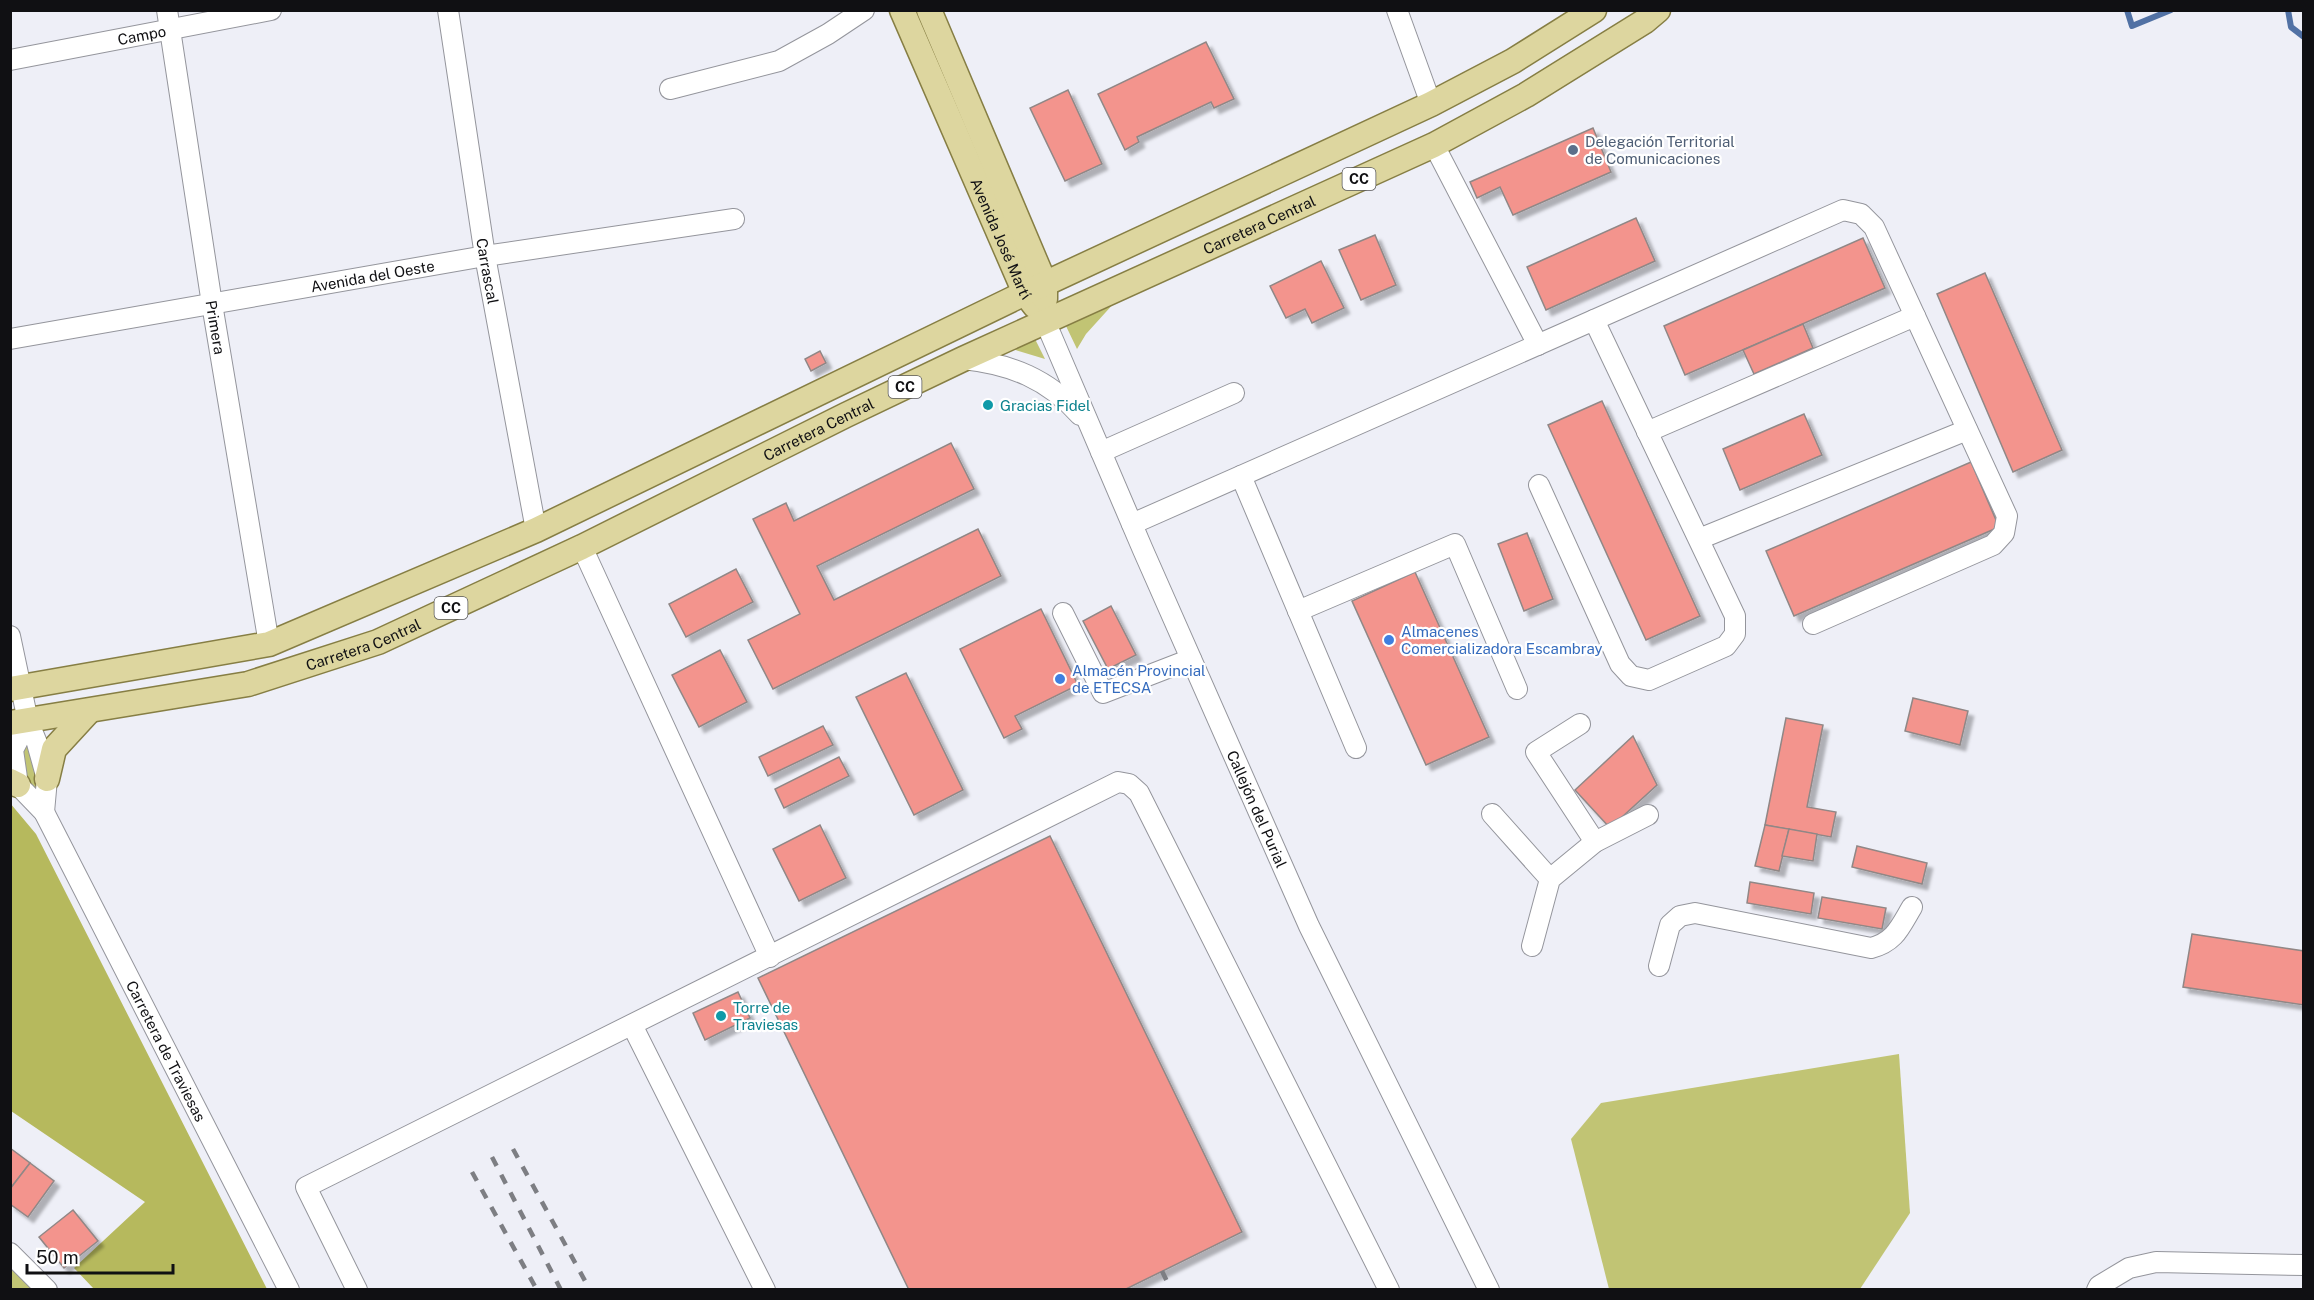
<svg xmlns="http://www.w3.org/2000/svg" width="2314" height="1300" viewBox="0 0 2314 1300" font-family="'Public Sans',sans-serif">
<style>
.green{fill:#c1c474}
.forest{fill:#b6b95d}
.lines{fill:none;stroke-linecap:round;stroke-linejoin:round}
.stream{stroke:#5171a4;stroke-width:6}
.building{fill:#f3948d;stroke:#908786;stroke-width:1.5;filter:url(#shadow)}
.minor-casing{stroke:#94959c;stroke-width:22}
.major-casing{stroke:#867e44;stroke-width:27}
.minor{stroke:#fff;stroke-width:20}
.major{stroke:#ddd69f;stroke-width:24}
.rail{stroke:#7d7e83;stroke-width:4.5;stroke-dasharray:10 10;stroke-linecap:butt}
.service-dot{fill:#5c6f8a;stroke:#fff;stroke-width:2}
.culture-dot{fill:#0f9aa8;stroke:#fff;stroke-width:2}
.shop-dot{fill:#3f7fe0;stroke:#fff;stroke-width:2}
.labels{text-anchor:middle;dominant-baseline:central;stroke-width:4.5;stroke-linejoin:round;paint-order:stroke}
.shield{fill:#fff;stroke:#58585a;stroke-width:1.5}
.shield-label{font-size:14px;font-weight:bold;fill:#101013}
.street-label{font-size:15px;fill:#101013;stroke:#fff}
.service-label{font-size:15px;fill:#4e5e75;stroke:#fff;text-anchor:start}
.culture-label{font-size:15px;fill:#0d838f;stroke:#fff;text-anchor:start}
.shop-label{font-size:15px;fill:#366cbe;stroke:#fff;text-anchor:start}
</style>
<defs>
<filter id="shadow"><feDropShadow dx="5.5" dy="5.5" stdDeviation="1.5" flood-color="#0004"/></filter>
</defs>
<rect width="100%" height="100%" fill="#eeeff7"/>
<!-- green -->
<g class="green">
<path d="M1115 302 1086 334 1077 349 1066 326Z"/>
<path d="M1035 339 1045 359 1012 349Z"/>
<path d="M28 742 39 773 35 793 24 774 22 745Z"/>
<path d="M1899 1054 1910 1213 1860 1289H1609L1571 1139 1601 1103Z"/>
<path d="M10 1268H11L32 1289H11Z"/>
</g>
<!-- forest -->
<path class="forest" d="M10 803 36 834 267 1289 172 1290 171 1288 168 1290 94 1289 74 1268 145 1202 11 1111Z"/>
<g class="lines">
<!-- stream -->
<g class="stream">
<path d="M2127 10 2132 26 2171 10"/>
<path d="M2288 10 2291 27 2304 37"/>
</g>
</g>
<!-- building -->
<g class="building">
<path d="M1206 42 1234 99 1214 108 1211 102 1137 137 1139 142 1125 150 1098 94Z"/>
<path d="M1068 90 1102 164 1065 181 1030 108Z"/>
<path d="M1593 128 1611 172 1513 215 1500 187 1477 198 1470 182Z"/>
<path d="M1636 218 1655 261 1546 310 1527 267Z"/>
<path d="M1375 235 1396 285 1361 300 1339 250Z"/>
<path d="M1863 238 1885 288 1685 375 1664 326Z"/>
<path d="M1321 261 1344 308 1312 323 1305 309 1286 318 1270 286Z"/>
<path d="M1985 273 2062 450 2013 472 1937 294Z"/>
<path d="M1803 324 1813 348 1754 374 1743 350Z"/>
<path d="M820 351 826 363 811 371 805 359Z"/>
<path d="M1602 401 1700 616 1646 640 1548 425Z"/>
<path d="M1804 414 1822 455 1740 490 1723 449Z"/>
<path d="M951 443 974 489 817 566 834 600 978 529 1001 576 773 689 748 640 800 614 753 519 786 503 794 521Z"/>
<path d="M1971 462 1999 527 1794 616 1766 551Z"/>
<path d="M1527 533 1553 599 1524 611 1498 544Z"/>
<path d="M736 569 753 602 686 637 669 604Z"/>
<path d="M1415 572 1489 737 1426 765 1352 601Z"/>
<path d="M1111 606 1136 655 1108 669 1083 621Z"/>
<path d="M1041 609 1078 685 1015 716 1022 729 1004 738 960 649Z"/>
<path d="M720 650 747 702 699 727 672 675Z"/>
<path d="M906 673 963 790 914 815 856 697Z"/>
<path d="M1913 698 1968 711 1960 745 1905 731Z"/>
<path d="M1786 718 1823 725 1807 807 1836 812 1831 837 1765 825Z"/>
<path d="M823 726 833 745 768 776 759 757Z"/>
<path d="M1633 736 1657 785 1610 828 1575 790Z"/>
<path d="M839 757 849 776 784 808 775 789Z"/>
<path d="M820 825 846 878 799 901 773 849Z"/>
<path d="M1765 825 1789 829 1779 871 1755 866Z"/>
<path d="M1789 829 1817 834 1813 861 1782 856Z"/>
<path d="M1050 836 1242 1232 1124 1290H909L758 978Z"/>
<path d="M1857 846 1927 863 1922 884 1852 867Z"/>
<path d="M1750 882 1814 893 1811 914 1747 903Z"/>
<path d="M1822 897 1886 908 1882 929 1818 918Z"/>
<path d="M2192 934 2304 951V1005L2183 987Z"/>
<path d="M738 992 750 1018 705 1040 693 1013Z"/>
<path d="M10 1148 30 1163 10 1189Z"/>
<path d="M30 1163 54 1181 28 1217 10 1204V1189Z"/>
<path d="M73 1210 98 1241 64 1268 39 1237Z"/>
</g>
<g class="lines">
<!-- minor casing -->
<g class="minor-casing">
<g id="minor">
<path id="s1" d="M167 10 212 304 269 644"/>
<path id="s2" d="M448 10 485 256 536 530"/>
<path d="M1397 10 1431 104"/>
<path id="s3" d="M10 60 271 10"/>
<path d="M670 89 779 61 828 34 864 10"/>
<path d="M1434 145 1538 345"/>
<path id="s4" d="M1045 321 1143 550 1309 926 1489 1290"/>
<path id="s5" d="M10 339 485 256 734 219"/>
<path d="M963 359C1011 364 1048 379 1080 415"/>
<path d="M1647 432 1915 316"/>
<path d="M1101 452 1234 393"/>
<path d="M1241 476 1356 748"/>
<path d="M1539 485 1620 664 1631 676 1649 680 1726 646 1735 634V616L1594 320"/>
<path d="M1132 524 1843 210 1861 214 1874 227 2007 516 2004 533 1993 545 1813 624"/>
<path d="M1699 539 1967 430"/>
<path d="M582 547 770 957"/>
<path d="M1298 611 1455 544 1517 689"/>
<path d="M1063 613 1103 693 1191 659"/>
<path d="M10 636 28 721 37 743 47 779 44 812"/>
<path id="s6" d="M28 721 13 750 18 785 44 812 289 1290"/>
<path d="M1580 724 1536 752 1595 842"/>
<path d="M1492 814 1550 879"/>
<path d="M1532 946 1550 879 1595 842 1648 815"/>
<path d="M1659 966 1670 925 1680 916 1695 913 1871 948C1895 942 1900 927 1912 907"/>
<path d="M632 1025 765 1290"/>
<path d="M10 1253 47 1290"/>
<path d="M357 1290 306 1187 1118 782 1129 784 1139 793 1389 1290"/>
<path d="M2097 1290 2099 1286 2129 1268 2156 1262 2304 1265"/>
</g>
</g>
<!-- major casing -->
<g class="major-casing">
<g id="major">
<path id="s7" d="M902 10 1025 293 1035 306"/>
<path d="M929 10 1045 284V299"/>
<path d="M10 689 269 644 536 530 1025 293 1431 104 1513 61 1594 10"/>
<path id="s8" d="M10 723 248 684 378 642 582 547 846 415 963 359 1434 145 1526 95 1645 21 1658 10"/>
<path d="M47 779 54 749 89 711"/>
<path d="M10 781 18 785"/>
</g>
</g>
<!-- minor -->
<use href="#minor" class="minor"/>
<!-- major -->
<use href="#major" class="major"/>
<!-- rail -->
<g class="rail">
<path d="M513 1149 590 1290"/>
<path d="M492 1157 561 1290"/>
<path d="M472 1172 537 1290"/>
<path d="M1162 1271 1171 1290"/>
</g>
</g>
<!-- markers -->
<circle class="service-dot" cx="1573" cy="150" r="6"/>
<g class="culture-dot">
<circle cx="988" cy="405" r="6"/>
<circle cx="721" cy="1016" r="6"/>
</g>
<g class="shop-dot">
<circle cx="1389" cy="640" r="6"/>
<circle cx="1060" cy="679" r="6"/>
</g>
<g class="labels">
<!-- shield labels -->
<g class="shield">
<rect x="1342.5" y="168" width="33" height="22" rx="4.5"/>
<rect x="888.5" y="376" width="33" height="22" rx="4.5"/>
<rect x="434.5" y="597" width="33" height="22" rx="4.5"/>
</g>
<g class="shield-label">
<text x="1359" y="179">CC</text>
<text x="905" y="387">CC</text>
<text x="451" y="608">CC</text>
</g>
<!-- street labels -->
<g class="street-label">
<text stroke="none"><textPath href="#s3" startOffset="134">Campo</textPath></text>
<text stroke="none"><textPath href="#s8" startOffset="1353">Carretera Central</textPath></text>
<text stroke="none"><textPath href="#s7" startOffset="249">Avenida José Martí</textPath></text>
<text stroke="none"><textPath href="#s2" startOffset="264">Carrascal</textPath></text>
<text stroke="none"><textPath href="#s5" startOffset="368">Avenida del Oeste</textPath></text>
<text stroke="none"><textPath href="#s1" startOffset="321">Primera</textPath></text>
<text stroke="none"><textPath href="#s8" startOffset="867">Carretera Central</textPath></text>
<text stroke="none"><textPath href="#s8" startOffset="363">Carretera Central</textPath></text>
<text stroke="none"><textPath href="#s4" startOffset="532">Callejón del Purial</textPath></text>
<text stroke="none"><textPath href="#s6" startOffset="374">Carretera de Traviesas</textPath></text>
</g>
<!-- service labels -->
<g class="service-label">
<text x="1585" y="141">Delegación Territorial<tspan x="1585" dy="17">de Comunicaciones</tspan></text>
</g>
<!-- culture labels -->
<g class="culture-label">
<text x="1000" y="405">Gracias Fidel</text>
<text x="733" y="1007">Torre de<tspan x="733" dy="17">Traviesas</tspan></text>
</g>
<!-- shop labels -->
<g class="shop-label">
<text x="1401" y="631">Almacenes<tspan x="1401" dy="17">Comercializadora Escambray</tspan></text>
<text x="1072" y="670">Almacén Provincial<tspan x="1072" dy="17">de ETECSA</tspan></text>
</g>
</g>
<!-- border -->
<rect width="2314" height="1300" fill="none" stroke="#101013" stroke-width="24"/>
<!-- scale -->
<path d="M27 1264v9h146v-9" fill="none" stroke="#101013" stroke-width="3"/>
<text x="36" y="1264" font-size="18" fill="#101013" stroke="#ffffff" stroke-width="4.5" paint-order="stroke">50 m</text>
</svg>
